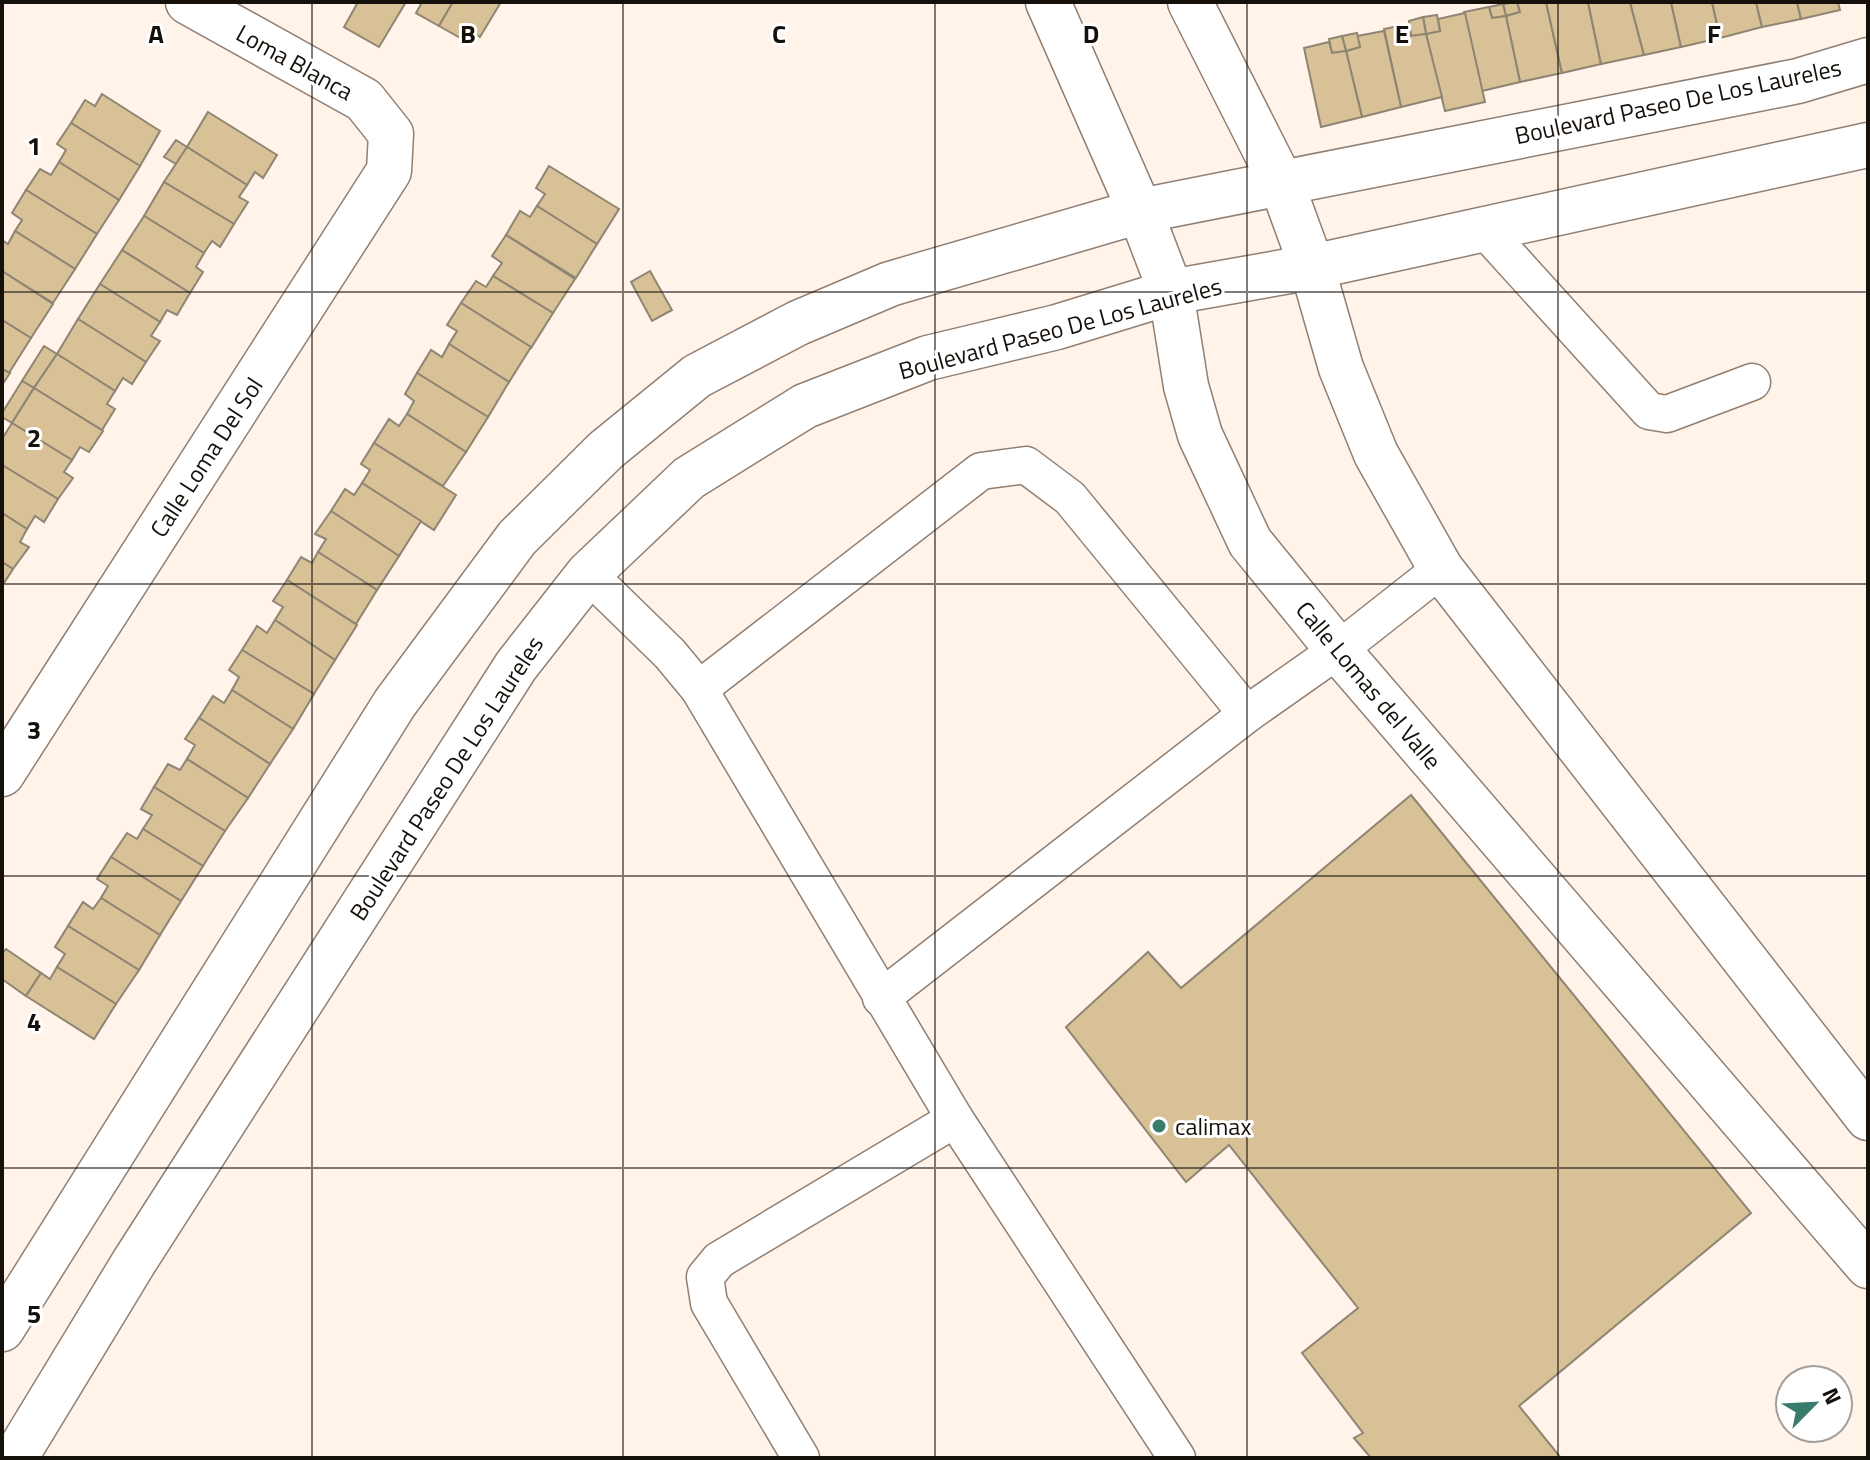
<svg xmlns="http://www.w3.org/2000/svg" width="1870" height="1460" viewBox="0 0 1870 1460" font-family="'Titillium Web',sans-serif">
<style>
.building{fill:#d8c197;stroke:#8e8572;stroke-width:2}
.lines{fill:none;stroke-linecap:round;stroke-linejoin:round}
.lane-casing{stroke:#917f72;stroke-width:39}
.street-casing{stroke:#917f72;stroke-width:47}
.secondary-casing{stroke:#917f72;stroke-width:47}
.lane{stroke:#fff;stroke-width:36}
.street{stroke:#fff;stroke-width:44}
.secondary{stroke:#fff;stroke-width:44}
.grid{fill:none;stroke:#16100b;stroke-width:2;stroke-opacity:0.55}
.poi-dot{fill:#397c6d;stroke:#fff;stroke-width:3}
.labels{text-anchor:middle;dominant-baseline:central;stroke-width:6;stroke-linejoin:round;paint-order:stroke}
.street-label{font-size:24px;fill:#16100b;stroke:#fff}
.poi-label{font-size:24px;fill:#16100b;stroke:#fff;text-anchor:start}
.grid-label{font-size:26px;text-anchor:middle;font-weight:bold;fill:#16100b;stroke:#fff;stroke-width:6;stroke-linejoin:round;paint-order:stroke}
</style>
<rect width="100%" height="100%" fill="#fff3ea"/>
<!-- building -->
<g class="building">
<path d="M358 2H406L379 47 344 27Z"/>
<path d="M418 2H453L439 26 416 13 421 4Z"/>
<path d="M453 2H501L480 37 467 30 462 39 439 26Z"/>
<path d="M1517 2 1520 12 1506 16 1503 4Z"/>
<path d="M1517 2H1546L1562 73 1520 82 1506 16 1520 12Z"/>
<path d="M1546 2H1588L1601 64 1562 73Z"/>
<path d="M1588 2H1630L1644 55 1601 64Z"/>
<path d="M1630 2H1671L1681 47 1644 55Z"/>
<path d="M1671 2H1712L1720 38 1681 47Z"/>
<path d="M1712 2H1756L1762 27 1720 38Z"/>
<path d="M1756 2H1797L1801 19 1762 27Z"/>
<path d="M1797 2H1838L1840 10 1801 19Z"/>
<path d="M1503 4 1506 16 1492 18 1489 7Z"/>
<path d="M1489 7 1492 18 1506 16 1520 82 1482 91 1464 12Z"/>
<path d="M1465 13 1485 102 1445 111 1426 34 1440 31 1438 19Z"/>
<path d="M1437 15 1440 31 1426 34 1423 17Z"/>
<path d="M1423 17 1426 34 1411 36 1409 21Z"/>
<path d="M1409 24 1411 36 1426 34 1442 97 1401 107 1384 29Z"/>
<path d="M1384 31 1401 107 1362 117 1346 51 1360 47 1357 36Z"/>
<path d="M1357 33 1360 47 1346 51 1342 36Z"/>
<path d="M1342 36 1346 51 1332 53 1329 39Z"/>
<path d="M1329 42 1332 53 1346 51 1362 117 1321 127 1304 48Z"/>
<path d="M102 94 160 131 140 166 71 123 85 100 95 106Z"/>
<path d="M208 112 277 155 263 178 255 172 247 185 187 147Z"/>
<path d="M71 123 140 166 119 200 59 162 66 150 57 144Z"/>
<path d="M176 140 187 147 176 164 164 157Z"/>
<path d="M187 147 247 185 239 197 248 202 234 224 164 182Z"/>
<path d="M59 162 119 200 97 234 26 190 40 169 51 175Z"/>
<path d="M549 166 619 209 597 244 537 206 545 194 536 188Z"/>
<path d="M164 182 234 224 220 247 212 241 204 253 144 216Z"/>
<path d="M26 190 97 234 75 269 15 231 22 220 12 213Z"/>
<path d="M537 206 597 244 576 278 506 235 520 211 530 217Z"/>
<path d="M144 216 204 253 196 267 203 272 190 293 122 250Z"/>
<path d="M15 231 75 269 53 303 2 271V240L8 244Z"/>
<path d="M506 235 575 279 553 313 493 276 502 263 492 256Z"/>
<path d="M122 250 190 293 177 315 167 310 160 322 100 284Z"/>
<path d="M2 271 53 304 31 338 2 320Z"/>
<path d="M650 271 672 310 652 321 631 282Z"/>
<path d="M493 276 553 313 531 348 461 303 476 281 486 287Z"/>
<path d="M100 284 160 322 151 336 160 341 146 362 78 319Z"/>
<path d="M461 303 531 347 509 382 449 344 457 331 447 325Z"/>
<path d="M78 319 146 362 132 384 123 378 115 391 57 354Z"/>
<path d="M2 320 31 338 9 373 2 369Z"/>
<path d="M449 344 509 382 488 417 417 373 431 350 442 357Z"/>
<path d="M44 346 57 354 34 388 22 381Z"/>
<path d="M57 354 115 391 107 404 115 409 102 430 34 388Z"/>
<path d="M2 369 10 373 2 385Z"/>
<path d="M417 373 488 417 466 452 407 414 414 401 405 394Z"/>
<path d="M22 381 34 388 12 423 2 417V413Z"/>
<path d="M34 388 103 431 89 452 80 447 72 460 12 423Z"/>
<path d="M407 414 466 452 443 486 374 443 389 419 399 426Z"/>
<path d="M12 423 72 460 64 472 73 478 58 499 2 465V439Z"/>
<path d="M374 443 456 495 434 530 362 483 370 470 361 464Z"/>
<path d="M2 465 58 499 44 522 35 516 27 529 2 513Z"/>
<path d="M362 483 421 521 399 556 331 511 345 489 354 495Z"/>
<path d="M331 511 399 556 377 590 318 552 326 539 315 534Z"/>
<path d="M2 513 27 529 20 542 29 547 13 569 2 562Z"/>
<path d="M318 552 377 590 356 624 287 580 301 557 312 563Z"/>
<path d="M2 562 13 569 2 586Z"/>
<path d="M287 580 357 625 335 660 275 620 283 607 273 601Z"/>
<path d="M275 620 335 660 314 694 242 650 257 626 267 633Z"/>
<path d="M242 650 314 694 293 729 232 690 239 677 229 670Z"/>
<path d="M232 690 293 729 270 764 199 718 213 696 224 703Z"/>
<path d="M199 718 270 764 248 798 187 759 195 745 185 739Z"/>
<path d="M187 759 248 798 225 831 154 787 168 764 180 770Z"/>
<path d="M154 787 225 831 203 866 143 829 152 815 141 809Z"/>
<path d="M1411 795 1751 1213 1519 1406 1561 1458H1371L1354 1438 1363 1433 1302 1353 1358 1308 1229 1145 1186 1182 1066 1027 1148 952 1181 988Z"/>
<path d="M143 829 203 866 181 901 111 857 127 833 137 839Z"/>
<path d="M111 857 181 901 160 935 101 898 108 886 97 879Z"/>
<path d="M101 898 160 935 139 970 68 926 83 902 93 909Z"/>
<path d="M68 926 139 970 116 1004 57 967 65 954 55 947Z"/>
<path d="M6 949 41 973 26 996 2 979V954Z"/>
<path d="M57 967 116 1004 94 1039 26 996 41 973 50 979Z"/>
</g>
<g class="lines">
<!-- lane casing -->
<g class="lane-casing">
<g id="lane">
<path d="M1484 229 1649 411 1667 414 1752 382"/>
<path d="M588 574 670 654 699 689 955 1119 1177 1458"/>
<path d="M699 689 981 471 1026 465 1070 498 1247 714"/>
<path d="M881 998 1247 714 1338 650 1441 569"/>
<path d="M801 1458 709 1303 705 1277 719 1260 955 1119"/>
</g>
</g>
<!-- street casing -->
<g class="street-casing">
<g id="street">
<path d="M1048 2 1140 211"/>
<path d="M1190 2 1281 182"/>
<path d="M2 774 389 171 391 134 364 100 188 2"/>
</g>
</g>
<!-- secondary casing -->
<g class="secondary-casing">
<g id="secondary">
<path d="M1281 182 1312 267 1341 368 1376 454 1441 569 1868 1118"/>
<path d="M1140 211 1171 292 1186 386 1200 435 1250 542 1338 650 1868 1266"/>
<path d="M2 1329 395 703 517 538 606 450 697 376 798 323 890 284 1140 211 1798 81 1868 60"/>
<path d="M15 1458 134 1262 516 666 588 574 689 478 805 406 928 358 1057 327 1171 292 1312 267 1868 145"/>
</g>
</g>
<!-- lane -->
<use href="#lane" class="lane"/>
<!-- street -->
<use href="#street" class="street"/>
<!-- secondary -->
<use href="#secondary" class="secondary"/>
</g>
<!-- grid -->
<path class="grid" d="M312 2V1458M623 2V1458M935 2V1458M1247 2V1458M1558 2V1458M2 292H1868M2 584H1868M2 876H1868M2 1168H1868"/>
<!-- markers -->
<circle class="poi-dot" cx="1159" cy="1126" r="8"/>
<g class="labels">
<!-- street labels -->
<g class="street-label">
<text transform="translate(295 62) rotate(29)">Loma Blanca</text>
<text transform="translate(1678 101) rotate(-12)">Boulevard Paseo De Los Laureles</text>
<text transform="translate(1060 328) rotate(-15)">Boulevard Paseo De Los Laureles</text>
<text transform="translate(206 457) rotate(-57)">Calle Loma Del Sol</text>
<text transform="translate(1369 685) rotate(50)">Calle Lomas del Valle</text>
<text transform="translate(446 778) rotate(-57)">Boulevard Paseo De Los Laureles</text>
</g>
<!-- poi labels -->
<g class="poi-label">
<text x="1175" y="1126">calimax</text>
</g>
</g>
<g class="grid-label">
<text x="156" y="43">A</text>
<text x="468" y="43">B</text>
<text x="779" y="43">C</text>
<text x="1091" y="43">D</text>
<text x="1402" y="43">E</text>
<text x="1714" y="43">F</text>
<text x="34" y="155">1</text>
<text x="34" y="447">2</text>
<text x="34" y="739">3</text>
<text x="34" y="1031">4</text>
<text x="34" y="1323">5</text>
</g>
<!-- border -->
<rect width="1870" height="1460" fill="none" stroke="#16100b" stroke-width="8"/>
<!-- north arrow -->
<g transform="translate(1814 1404) rotate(66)"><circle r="38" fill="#ffffff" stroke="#a29f9d" stroke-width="2"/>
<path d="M0-6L14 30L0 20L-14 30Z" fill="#397c6d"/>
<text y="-12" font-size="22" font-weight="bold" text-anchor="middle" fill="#16100b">N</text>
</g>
</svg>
